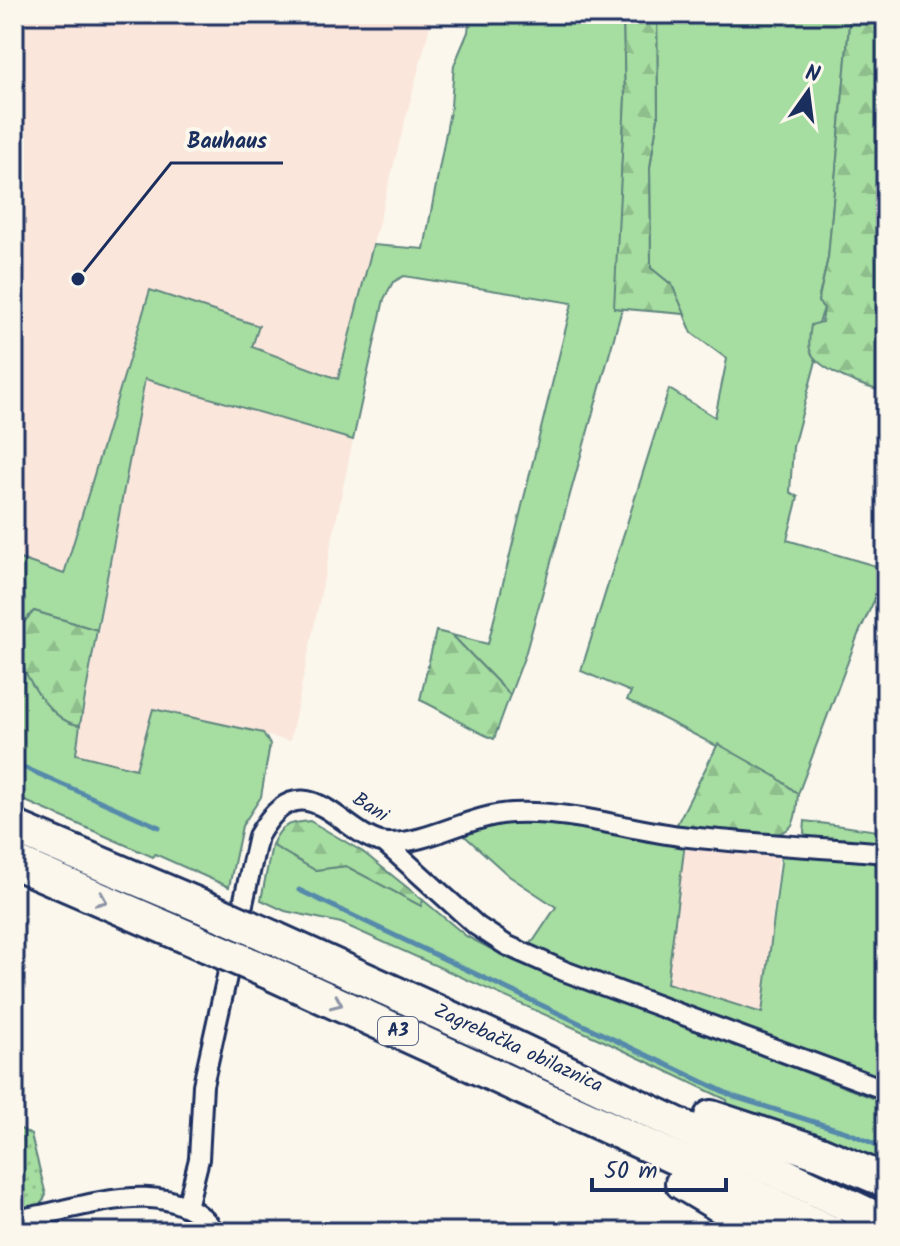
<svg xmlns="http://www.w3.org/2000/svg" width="900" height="1246" viewBox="0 0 900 1246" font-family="Kalam,sans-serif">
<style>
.built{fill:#fbe6db}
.green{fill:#a6dda0;stroke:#60867f;stroke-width:2}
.forest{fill:url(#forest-firs);stroke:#60867f;stroke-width:2}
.park{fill:url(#park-dots);stroke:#60867f;stroke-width:2}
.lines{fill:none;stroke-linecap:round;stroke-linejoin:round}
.stream{stroke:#578aab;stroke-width:5}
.street-casing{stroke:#1b2f5e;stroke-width:24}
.highway-casing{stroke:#1b2f5e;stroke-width:38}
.street{stroke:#fbf7ec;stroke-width:18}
.highway{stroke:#fbf7ec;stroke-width:32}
.highway-bridge-casing{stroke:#1b2f5e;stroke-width:38;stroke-linecap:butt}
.highway-bridge{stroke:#fbf7ec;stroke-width:32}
.oneway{stroke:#8b93a5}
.labels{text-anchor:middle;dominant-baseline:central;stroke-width:8;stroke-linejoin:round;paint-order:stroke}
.shield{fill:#fbf7ec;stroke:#5e6b89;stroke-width:2}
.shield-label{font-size:18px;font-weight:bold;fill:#1b2f5e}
.street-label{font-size:20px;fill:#1b2f5e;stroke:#fbf7ec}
.leader{fill:none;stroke:#1b2f5e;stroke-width:3}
.callout-dot{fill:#1b2f5e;stroke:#fbf7ec;stroke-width:3}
.callout-label{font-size:22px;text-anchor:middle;font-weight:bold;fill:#1b2f5e;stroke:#fbf7ec;stroke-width:8;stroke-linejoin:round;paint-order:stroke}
</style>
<defs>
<pattern id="forest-firs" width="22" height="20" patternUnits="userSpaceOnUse" patternTransform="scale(2)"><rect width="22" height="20" fill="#a6dda0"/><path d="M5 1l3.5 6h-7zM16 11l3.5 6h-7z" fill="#8ebe8c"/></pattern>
<pattern id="park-dots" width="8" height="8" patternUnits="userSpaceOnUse" patternTransform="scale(2)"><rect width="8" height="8" fill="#a6dda0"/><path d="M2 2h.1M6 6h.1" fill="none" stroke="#8ebe8c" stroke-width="1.8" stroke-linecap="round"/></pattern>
</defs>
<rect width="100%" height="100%" fill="#fbf7ec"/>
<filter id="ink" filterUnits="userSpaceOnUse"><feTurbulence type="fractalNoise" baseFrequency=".0125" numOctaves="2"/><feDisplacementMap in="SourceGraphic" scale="16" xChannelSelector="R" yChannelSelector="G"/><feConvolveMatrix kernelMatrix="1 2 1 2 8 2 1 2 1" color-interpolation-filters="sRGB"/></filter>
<g filter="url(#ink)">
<!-- built -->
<g class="built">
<path d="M14 14H433L338 379 251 347 258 326 150 290 64 575 14 557Z"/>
<path d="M145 378 353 440 290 741 154 709 136 769 76 753Z"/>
<path d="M685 843 779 853 763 1014 667 984Z"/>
</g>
<!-- green -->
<g class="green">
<path d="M470 14H623L625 97 615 308 622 309 525 655 510 695 452 635 488 644 572 303 404 276 393 282 384 299 353 440 145 379 97 630 34 611 14 633V557L64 574 150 290 259 326 252 347 338 379 373 245 424 249 451 106 454 65 468 32Z"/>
<path d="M657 14H850L828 258 818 301 824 308 810 349 816 361 793 447 790 492 798 497 787 540 886 569V575L858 635 798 794 775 776 627 700 631 692 581 671 669 389 715 417 727 359 692 333 672 285 651 268 650 167 658 117Z"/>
<path d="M14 649C26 673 49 723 80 725L76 754 136 769 153 709 263 733 270 744 261 797 242 826 229 887 155 854 153 857 14 796Z"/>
<path d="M535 821 685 843 667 983 762 1013 781 862 779 851 886 860V1083L524 946 534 940 556 907 509 876 458 830 486 822Z"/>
<path d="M805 821 886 832V847L813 841 804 833Z"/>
<path d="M272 845 315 870 346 866 420 905 423 900 466 936 514 961 886 1103V1164L728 1107 727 1100 608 1043 341 923 285 911 261 900Z"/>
</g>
<!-- forest -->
<g class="forest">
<path d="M623 14H657L658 117 650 167 651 268 672 285 685 314 614 308 625 98Z"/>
<path d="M850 14H886V392C867 388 816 370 810 350 808 343 810 332 811 325L822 322 824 308 818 302 828 258Z"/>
<path d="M34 611 97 630 80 725C49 724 14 662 14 633Z"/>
<path d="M436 631 452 635 510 695 494 739C466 728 447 712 420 700Z"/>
<path d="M718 744 775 776 798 794C797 803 797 817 792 825 777 847 701 831 675 828Z"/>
<path d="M310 821 363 852 423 900 421 906 346 866 315 870 272 845C281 824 288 823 310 821Z"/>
</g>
<!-- park -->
<path class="park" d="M14 1125 31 1135 46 1195 41 1204 14 1210Z"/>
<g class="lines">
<!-- stream -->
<g class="stream">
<path d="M14 763 159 827"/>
<path d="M299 890 735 1097 849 1133 886 1149"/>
</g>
<!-- street casing -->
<g class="street-casing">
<g id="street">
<path d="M385 843 477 926 506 945 564 971 886 1090"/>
<path d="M187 1207 199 1159 203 1085 258 836C306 752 345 843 389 843 429 843 470 815 512 813 569 810 625 829 680 836 749 844 818 847 886 853"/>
<path d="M14 1220C74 1212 172 1168 215 1232"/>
</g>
</g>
<!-- highway casing -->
<g class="highway-casing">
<g id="highway">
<path d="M14 827 213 911"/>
<path d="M14 862 208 946"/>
<path d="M274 938 506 1043 886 1223"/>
<path d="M266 971 697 1168 830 1232"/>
<path d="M711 1117 820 1153 886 1181"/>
<path d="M682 1183 764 1232"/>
</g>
</g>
<!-- street -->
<use href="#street" class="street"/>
<!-- highway -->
<use href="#highway" class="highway"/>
<!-- highway-bridge casing -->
<g class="highway-bridge-casing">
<g id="highway-bridge">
<path d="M213 911 274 938"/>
<path d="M208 946 266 971"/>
</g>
</g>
<!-- highway-bridge -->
<use href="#highway-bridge" class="highway-bridge"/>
</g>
<!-- one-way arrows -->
<defs><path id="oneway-chevron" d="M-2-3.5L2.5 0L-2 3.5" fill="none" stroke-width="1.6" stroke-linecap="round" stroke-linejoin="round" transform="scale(2)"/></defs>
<g class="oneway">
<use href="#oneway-chevron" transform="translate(102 900) rotate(23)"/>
<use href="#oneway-chevron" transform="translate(337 1003) rotate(24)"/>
</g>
</g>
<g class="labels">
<!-- shield labels -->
<rect class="shield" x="378" y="1017" width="40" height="28" rx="6"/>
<g class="shield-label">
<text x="398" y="1031">A3</text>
</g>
<!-- street labels -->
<g class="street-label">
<text transform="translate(370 808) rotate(33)">Bani</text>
<text transform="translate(518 1049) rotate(25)">Zagrebačka obilaznica</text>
</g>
</g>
<!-- callouts -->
<path class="leader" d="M78 279L171 163H283"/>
<circle class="callout-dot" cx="78" cy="279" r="8"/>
<g class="callout-label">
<text x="227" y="148">Bauhaus</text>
</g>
<!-- margin -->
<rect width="900" height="1246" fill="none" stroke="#fbf7ec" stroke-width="48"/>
<rect x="24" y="24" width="852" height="1198" fill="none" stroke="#1b2f5e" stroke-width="3" filter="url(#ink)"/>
<!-- north arrow -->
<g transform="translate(808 92) rotate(14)" stroke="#fbf7ec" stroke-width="6" paint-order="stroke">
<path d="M0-6L14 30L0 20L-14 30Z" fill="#1b2f5e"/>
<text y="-12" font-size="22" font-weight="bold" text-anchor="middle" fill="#1b2f5e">N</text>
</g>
<!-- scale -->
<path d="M592 1178v12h134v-12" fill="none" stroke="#1b2f5e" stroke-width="4"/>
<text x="604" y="1178" font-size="24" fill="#1b2f5e" stroke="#fbf7ec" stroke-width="6" paint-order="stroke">50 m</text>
</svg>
